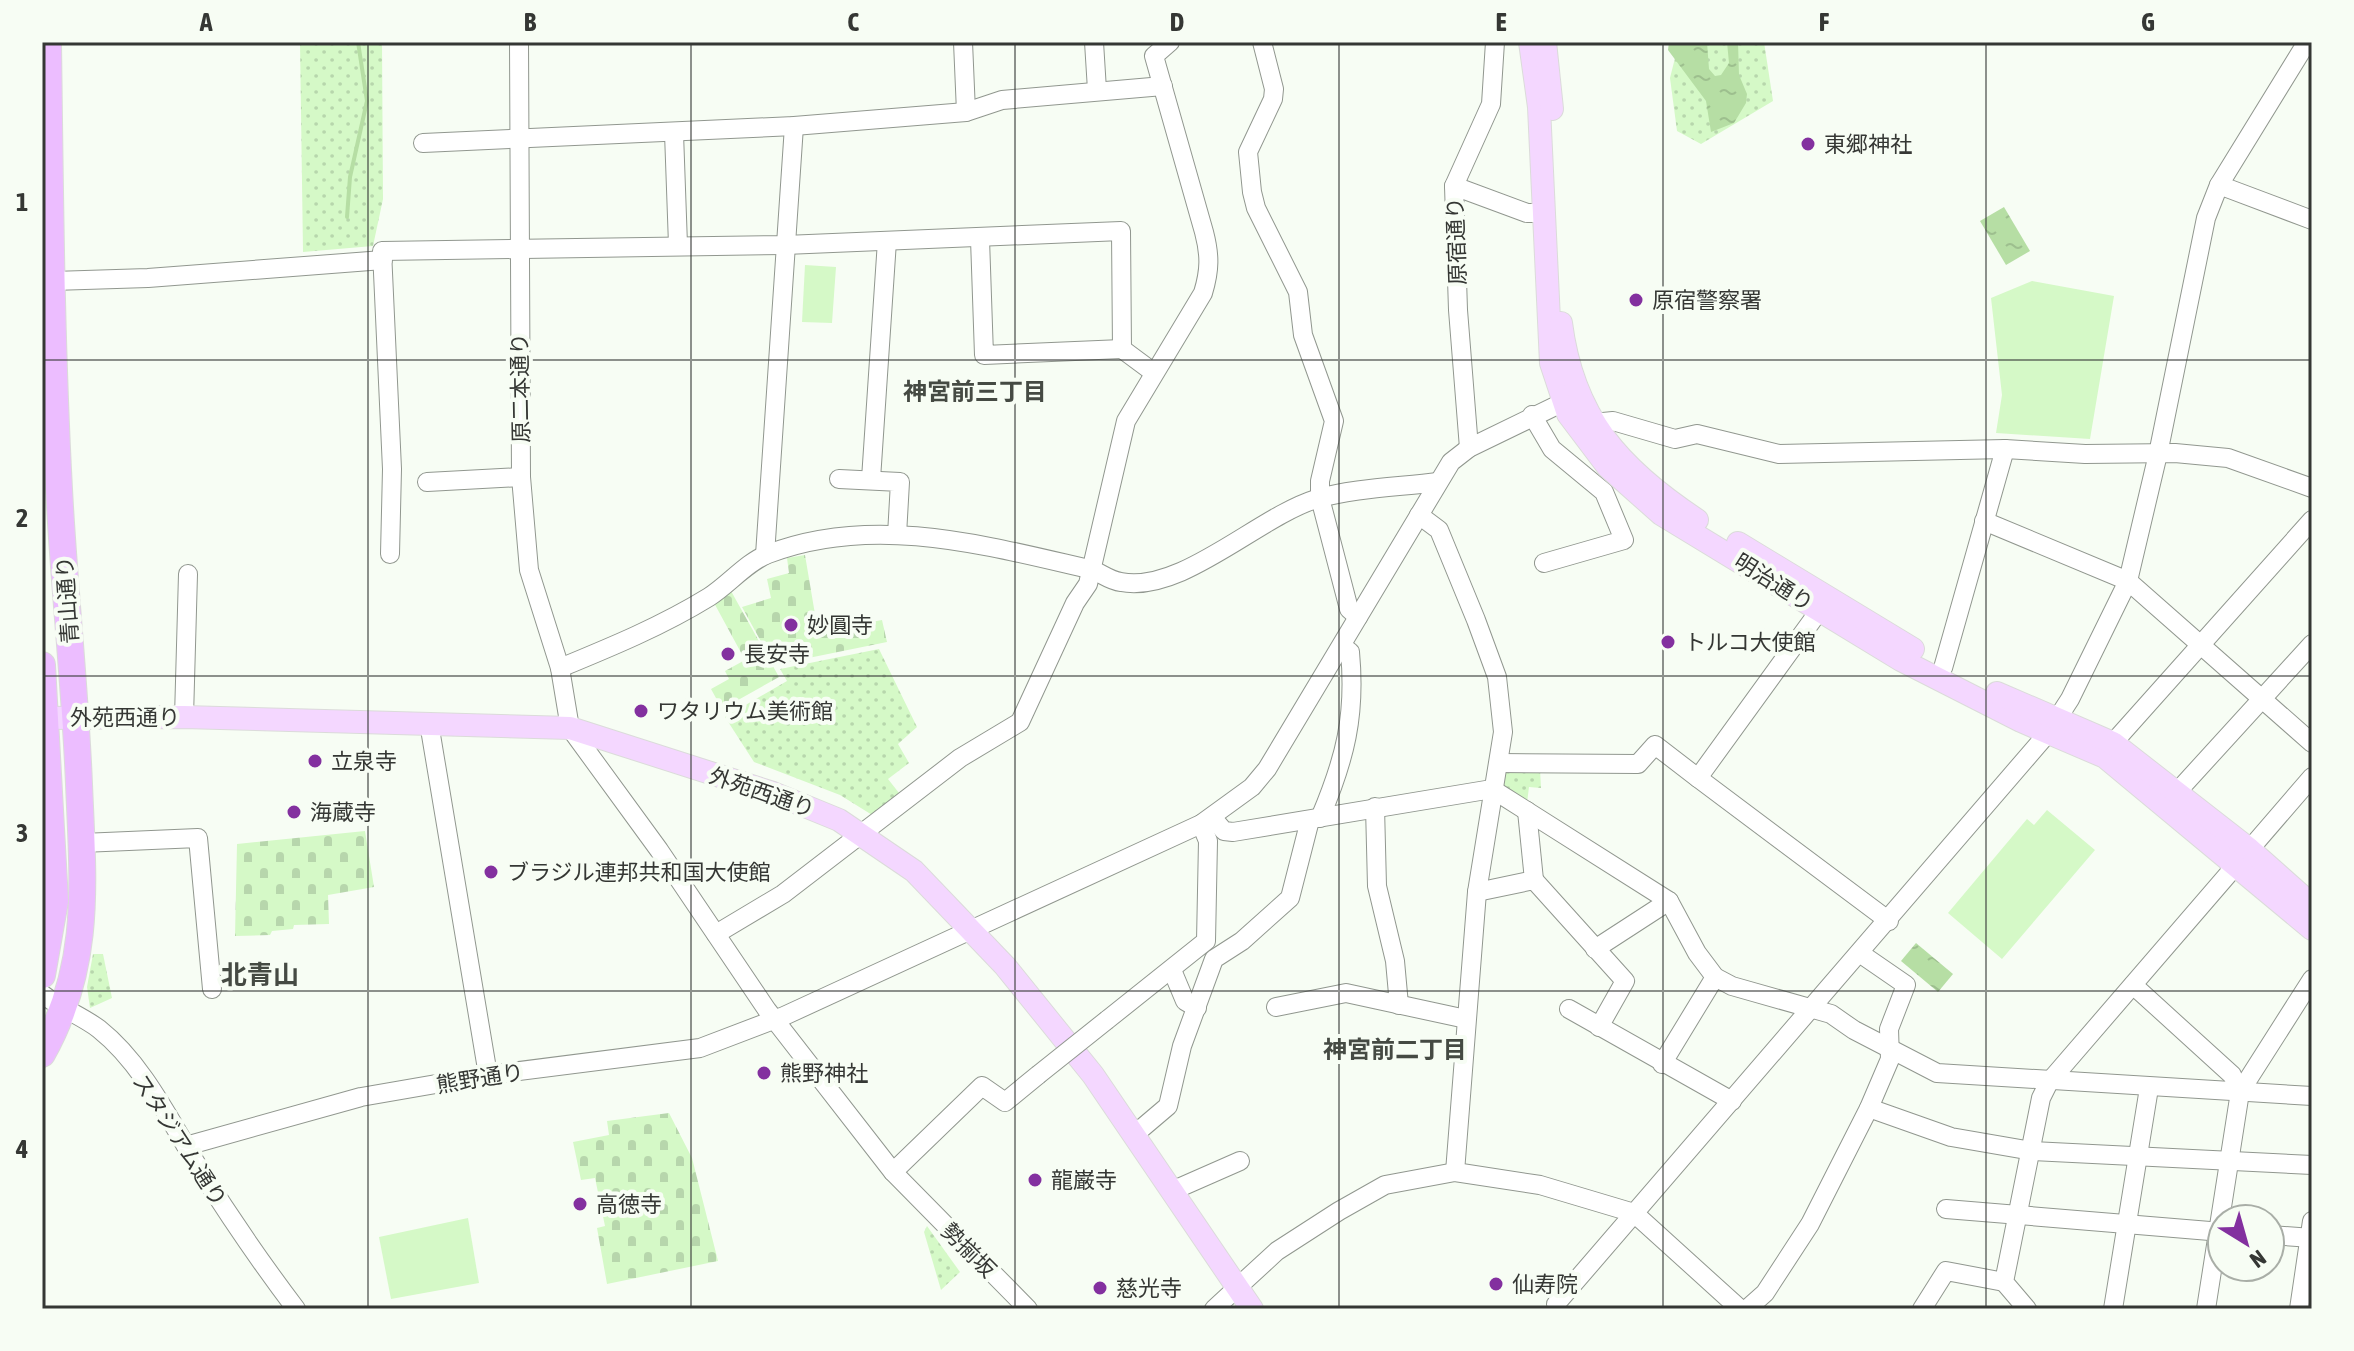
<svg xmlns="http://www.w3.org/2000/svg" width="2354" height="1351" viewBox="0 0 2354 1351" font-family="'Asap Condensed','Noto Sans JP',sans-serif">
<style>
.grass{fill:#d5f9c7}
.cemetery{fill:url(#cemetery-stones)}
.park{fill:url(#park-dots)}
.water{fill:url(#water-ripples)}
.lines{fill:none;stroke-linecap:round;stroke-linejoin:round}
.stream{stroke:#b6dea4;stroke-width:4}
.minor-casing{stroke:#91978f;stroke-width:20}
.major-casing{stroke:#dbdbda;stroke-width:24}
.highway-casing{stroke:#dbdbda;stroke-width:28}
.minor{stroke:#fff;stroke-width:18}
.major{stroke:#f4d7ff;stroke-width:22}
.highway{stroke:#ecbdff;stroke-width:26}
.minor-bridge-casing{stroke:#91978f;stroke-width:20;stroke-linecap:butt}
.minor-bridge{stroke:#fff;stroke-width:18}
.grid{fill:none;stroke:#353734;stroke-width:2;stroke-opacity:0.55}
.poi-dot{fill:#83309f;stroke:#f7fdf4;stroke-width:3}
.labels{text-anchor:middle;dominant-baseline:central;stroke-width:8;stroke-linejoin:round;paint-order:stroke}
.poi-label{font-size:22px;fill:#353734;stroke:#f7fdf4;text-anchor:start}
.street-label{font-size:22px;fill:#353734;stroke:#f7fdf4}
.neighbourhood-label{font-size:24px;font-weight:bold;fill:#454a43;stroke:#f7fdf4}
.quarter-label{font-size:26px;font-weight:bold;fill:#454a43;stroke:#f7fdf4}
.neatline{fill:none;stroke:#353734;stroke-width:3}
.grid-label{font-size:26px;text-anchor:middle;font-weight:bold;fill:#353734}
</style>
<defs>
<pattern id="cemetery-stones" width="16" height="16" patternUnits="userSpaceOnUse" patternTransform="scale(2)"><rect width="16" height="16" fill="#d5f9c7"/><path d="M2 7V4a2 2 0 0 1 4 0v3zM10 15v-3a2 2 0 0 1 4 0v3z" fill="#b7d6ac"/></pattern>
<pattern id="park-dots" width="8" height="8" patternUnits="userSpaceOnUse" patternTransform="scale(2)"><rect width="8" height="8" fill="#d5f9c7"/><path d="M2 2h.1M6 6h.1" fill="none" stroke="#b7d6ac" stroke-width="1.8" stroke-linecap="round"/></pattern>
<pattern id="water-ripples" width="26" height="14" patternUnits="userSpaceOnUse" patternTransform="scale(2)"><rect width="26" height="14" fill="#b6dea4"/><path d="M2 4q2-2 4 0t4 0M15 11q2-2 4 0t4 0" fill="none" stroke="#9dbf8e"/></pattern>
</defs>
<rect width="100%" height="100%" fill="#f7fdf4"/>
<!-- grass -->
<g class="grass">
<path d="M805 265 836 267 832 323 802 322Z"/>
<path d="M2032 281 2114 296 2090 439 1996 433 2002 395 1991 298Z"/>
<path d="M2047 810 2095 850 2002 959 1948 913 2027 819 2034 825Z"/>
<path d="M468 1218 479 1283 391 1299 379 1237Z"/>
</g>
<!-- cemetery -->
<g class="cemetery">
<path d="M805 555 818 632 882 620 887 642 774 665 742 607 771 598 767 579 789 573 787 558Z"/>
<path d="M731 591 779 677 722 709 711 689 729 679 725 671 745 660 713 601Z"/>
<path d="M365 831 374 887 328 895 329 924 294 925 293 929 272 931 270 935 235 936 237 844Z"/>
<path d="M669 1113 692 1158 718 1261 607 1284 597 1228 605 1226 595 1178 581 1180 573 1142 609 1135 607 1121Z"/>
</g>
<!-- park -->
<g class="park">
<path d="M300 42H382L383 199 373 246 303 252Z"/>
<path d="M1679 42H1764L1773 101 1701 144 1677 131 1670 78Z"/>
<path d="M879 649 917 727 898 744 909 763 888 779 903 798 877 818 840 795 754 762 725 717 787 681 780 669Z"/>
<path d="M1503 768 1540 769 1541 788 1529 787 1527 803 1498 788Z"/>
<path d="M93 954H103L112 998 90 1008 87 987Z"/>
<path d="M927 1226 960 1272 941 1290 924 1232Z"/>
</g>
<!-- water -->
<g class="water">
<path d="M1669 42H1707L1709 69 1715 76 1721 75 1729 63 1727 42H1738L1739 75 1747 94 1746 103 1734 123 1711 132 1706 101 1668 50Z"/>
<path d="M2004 207 2030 251 2006 265 1980 221Z"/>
<path d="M1916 943 1953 974 1938 992 1901 961Z"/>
</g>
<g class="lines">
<!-- stream -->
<path class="stream" d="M347 217 350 177 367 101 358 42"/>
<!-- minor casing -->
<g class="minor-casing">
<g id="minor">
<path d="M519 42 521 477 529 570 560 668 570 728 659 850 767 1010 893 1172 1028 1309"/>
<path d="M963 42 966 112"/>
<path d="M1094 42 1097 90"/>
<path d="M1262 42 1274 89 1273 99 1248 152 1252 192 1256 208 1298 292 1303 335 1334 421 1320 481V498L1349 609 1358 617"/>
<path d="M674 133 678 245"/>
<path d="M423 143 794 126 966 112 1002 100 1163 86"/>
<path d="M2219 185 2312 220"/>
<path d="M1454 186 1527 213H1541"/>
<path d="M980 239 984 355 1122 349"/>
<path d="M53 281 148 278 383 260"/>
<path d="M1532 415 1552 449 1604 492 1624 540 1544 563"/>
<path d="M1593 423 1613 421 1675 439 1697 434 1779 454 2005 449 2085 454 2175 453 2228 458 2312 488"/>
<path d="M1469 448 1458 310 1454 186 1491 104 1495 42"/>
<path d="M839 479 900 482 897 535"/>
<path d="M871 479 887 241"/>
<path d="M427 482 521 477"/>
<path d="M1419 515 1439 530 1476 620 1497 677 1503 732 1477 892 1455 1172"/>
<path d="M1984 521 2128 581 2312 743"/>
<path d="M390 554 392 469 382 251 785 245 1121 231 1122 349 1153 372"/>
<path d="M765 555 794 126"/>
<path d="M560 668C611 647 662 626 709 597 728 585 747 562 768 554 874 513 988 546 1093 570 1102 574 1111 581 1121 582 1181 594 1258 517 1316 499 1354 488 1399 487 1438 482"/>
<path d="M1943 668 2005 449"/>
<path d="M184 717 188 574"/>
<path d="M429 723 488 1075"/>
<path d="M2113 743 2312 520"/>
<path d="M1499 763 1638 764 1655 745 1698 778 1827 600"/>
<path d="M1698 778 1889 921"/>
<path d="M2177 792 2312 644"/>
<path d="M1375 807 1377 886 1395 961 1399 1005"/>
<path d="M1527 811 1534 880"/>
<path d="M1212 817 1224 831 1233 832 1492 789 1669 901 1697 953 1715 977 1732 986 1831 1014 1854 1030 1937 1073 2312 1096"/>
<path d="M1320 818C1345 759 1356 716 1350 652L1342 646"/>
<path d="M82 843 198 838 212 989"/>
<path d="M1477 892 1534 880 1625 981 1599 1027"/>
<path d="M716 934 783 894 960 758 1020 722 1075 603 1088 584 1126 421 1203 293C1210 270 1210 255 1204 232L1154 56 1170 42"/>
<path d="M1595 949 1669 901"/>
<path d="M1172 970 1185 1001 1197 1008"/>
<path d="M2133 985 2232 1075 2240 1092"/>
<path d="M42 994C60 1008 82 1016 99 1029 143 1064 170 1121 199 1168 229 1216 262 1264 296 1309"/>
<path d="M1276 1007 1346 993 1466 1019"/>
<path d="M1569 1009 1732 1101"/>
<path d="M1107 1020 1206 941 1208 841 1201 824"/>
<path d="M1662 1064 1715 977"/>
<path d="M1869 1108 1951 1137 2032 1151 2312 1165"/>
<path d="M1135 1134 1168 1106 1182 1046 1214 959 1242 941 1290 898 1310 820"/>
<path d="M186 1146 361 1097 488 1075 700 1048 784 1016 1201 824 1252 787 1267 769 1451 462 1469 448 1574 397"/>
<path d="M893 1172 982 1086 1005 1102 1038 1075"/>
<path d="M1174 1190 1240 1161"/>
<path d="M1946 1209 2222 1232"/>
<path d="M2270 1235 2312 1238"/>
<path d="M1556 1304 2048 733 2070 699 2128 581 2158 454 2206 218 2219 185 2307 42"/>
<path d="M1214 1309 1277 1251 1339 1211 1385 1185 1455 1172 1540 1185 1634 1213 1740 1309"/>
<path d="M1747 1309 1765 1293 1810 1224 1869 1108 1890 1059 1889 1029 1906 985 1861 954"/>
<path d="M1922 1309 1946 1271 2004 1282"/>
<path d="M2027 1309 2004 1282 2041 1098 2049 1082 2312 777"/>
<path d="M2113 1309 2149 1088"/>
<path d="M2206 1309 2240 1092 2312 979"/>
<path d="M2299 1309 2312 1221"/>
</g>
</g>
<!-- major casing -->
<g class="major-casing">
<g id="major">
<path d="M1530 42 1539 107 1551 363 1568 414 1608 467 1661 514 1901 660 2021 721 2105 757 2312 929"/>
<path d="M1545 42 1552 109"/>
<path d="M1561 323C1573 418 1620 469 1697 520"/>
<path d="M1738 543 1913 649"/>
<path d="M1997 693 2113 743 2249 849 2312 905"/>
<path d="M42 718 184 717 570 728 773 793 839 820 914 871 1005 966 1093 1075 1252 1309"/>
</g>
</g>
<!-- highway casing -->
<g class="highway-casing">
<g id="highway">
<path d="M42 665 55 901 42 975"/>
<path d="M42 1054C92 965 83 882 79 784 75 685 64 587 59 489 51 340 50 191 48 42"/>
</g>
</g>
<!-- minor -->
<use href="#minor" class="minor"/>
<!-- major -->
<use href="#major" class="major"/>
<!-- highway -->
<use href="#highway" class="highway"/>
<!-- minor-bridge casing -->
<g class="minor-bridge-casing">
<path id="minor-bridge" d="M1038 1075 1107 1020"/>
</g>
<!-- minor-bridge -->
<use href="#minor-bridge" class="minor-bridge"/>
</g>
<!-- grid -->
<path class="grid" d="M368 42V1309M691 42V1309M1015 42V1309M1339 42V1309M1663 42V1309M1986 42V1309M42 360H2312M42 676H2312M42 991H2312"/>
<!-- markers -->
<g class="poi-dot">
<circle cx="1808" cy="144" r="8"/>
<circle cx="1636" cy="300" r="8"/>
<circle cx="791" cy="625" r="8"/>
<circle cx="1668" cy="642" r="8"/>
<circle cx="728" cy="654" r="8"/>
<circle cx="641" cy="711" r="8"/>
<circle cx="315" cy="761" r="8"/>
<circle cx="294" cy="812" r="8"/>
<circle cx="491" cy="872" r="8"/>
<circle cx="764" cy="1073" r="8"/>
<circle cx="1035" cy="1180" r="8"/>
<circle cx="580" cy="1204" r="8"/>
<circle cx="1496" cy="1284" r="8"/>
<circle cx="1100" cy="1288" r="8"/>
</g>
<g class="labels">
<!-- poi labels -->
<g class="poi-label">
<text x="1824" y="144">東郷神社</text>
<text x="1652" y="300">原宿警察署</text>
<text x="807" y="625">妙圓寺</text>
<text x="1684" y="642">トルコ大使館</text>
<text x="744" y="654">長安寺</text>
<text x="657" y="711">ワタリウム美術館</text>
<text x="331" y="761">立泉寺</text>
<text x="310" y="812">海蔵寺</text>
<text x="507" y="872">ブラジル連邦共和国大使館</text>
<text x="780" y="1073">熊野神社</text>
<text x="1051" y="1180">龍巌寺</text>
<text x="596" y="1204">高徳寺</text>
<text x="1512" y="1284">仙寿院</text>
<text x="1116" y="1288">慈光寺</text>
</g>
<!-- street labels -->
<g class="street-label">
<text transform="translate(1456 241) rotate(-92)">原宿通り</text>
<text transform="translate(520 388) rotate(-91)">原二本通り</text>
<text transform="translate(1774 582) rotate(32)">明治通り</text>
<text transform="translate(67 600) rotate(-94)">青山通り</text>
<text x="125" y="717">外苑西通り</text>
<text transform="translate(762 792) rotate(19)">外苑西通り</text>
<text transform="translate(480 1078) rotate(-9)">熊野通り</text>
<text transform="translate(180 1140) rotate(57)">スタジアム通り</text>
<text transform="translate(969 1250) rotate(45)">勢揃坂</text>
</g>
<!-- neighbourhood labels -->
<g class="neighbourhood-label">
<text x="975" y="391">神宮前三丁目</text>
<text x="1395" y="1049">神宮前二丁目</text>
</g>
<!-- quarter labels -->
<g class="quarter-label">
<text x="260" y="975">北青山</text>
</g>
</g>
<!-- border -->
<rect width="2354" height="1351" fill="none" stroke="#f7fdf4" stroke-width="88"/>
<!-- north arrow -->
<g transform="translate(2246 1243) rotate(143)"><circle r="38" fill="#f7fdf4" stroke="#a9aea7" stroke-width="2"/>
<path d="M0-6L14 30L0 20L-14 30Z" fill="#83309f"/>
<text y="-12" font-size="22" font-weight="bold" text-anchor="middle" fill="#353734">N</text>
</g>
<rect x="44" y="44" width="2266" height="1263" class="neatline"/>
<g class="grid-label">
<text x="206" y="31">A</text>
<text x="530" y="31">B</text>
<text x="853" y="31">C</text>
<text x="1177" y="31">D</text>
<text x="1501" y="31">E</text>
<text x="1824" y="31">F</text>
<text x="2148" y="31">G</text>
<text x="22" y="211">1</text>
<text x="22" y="527">2</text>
<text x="22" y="842">3</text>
<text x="22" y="1158">4</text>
</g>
</svg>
